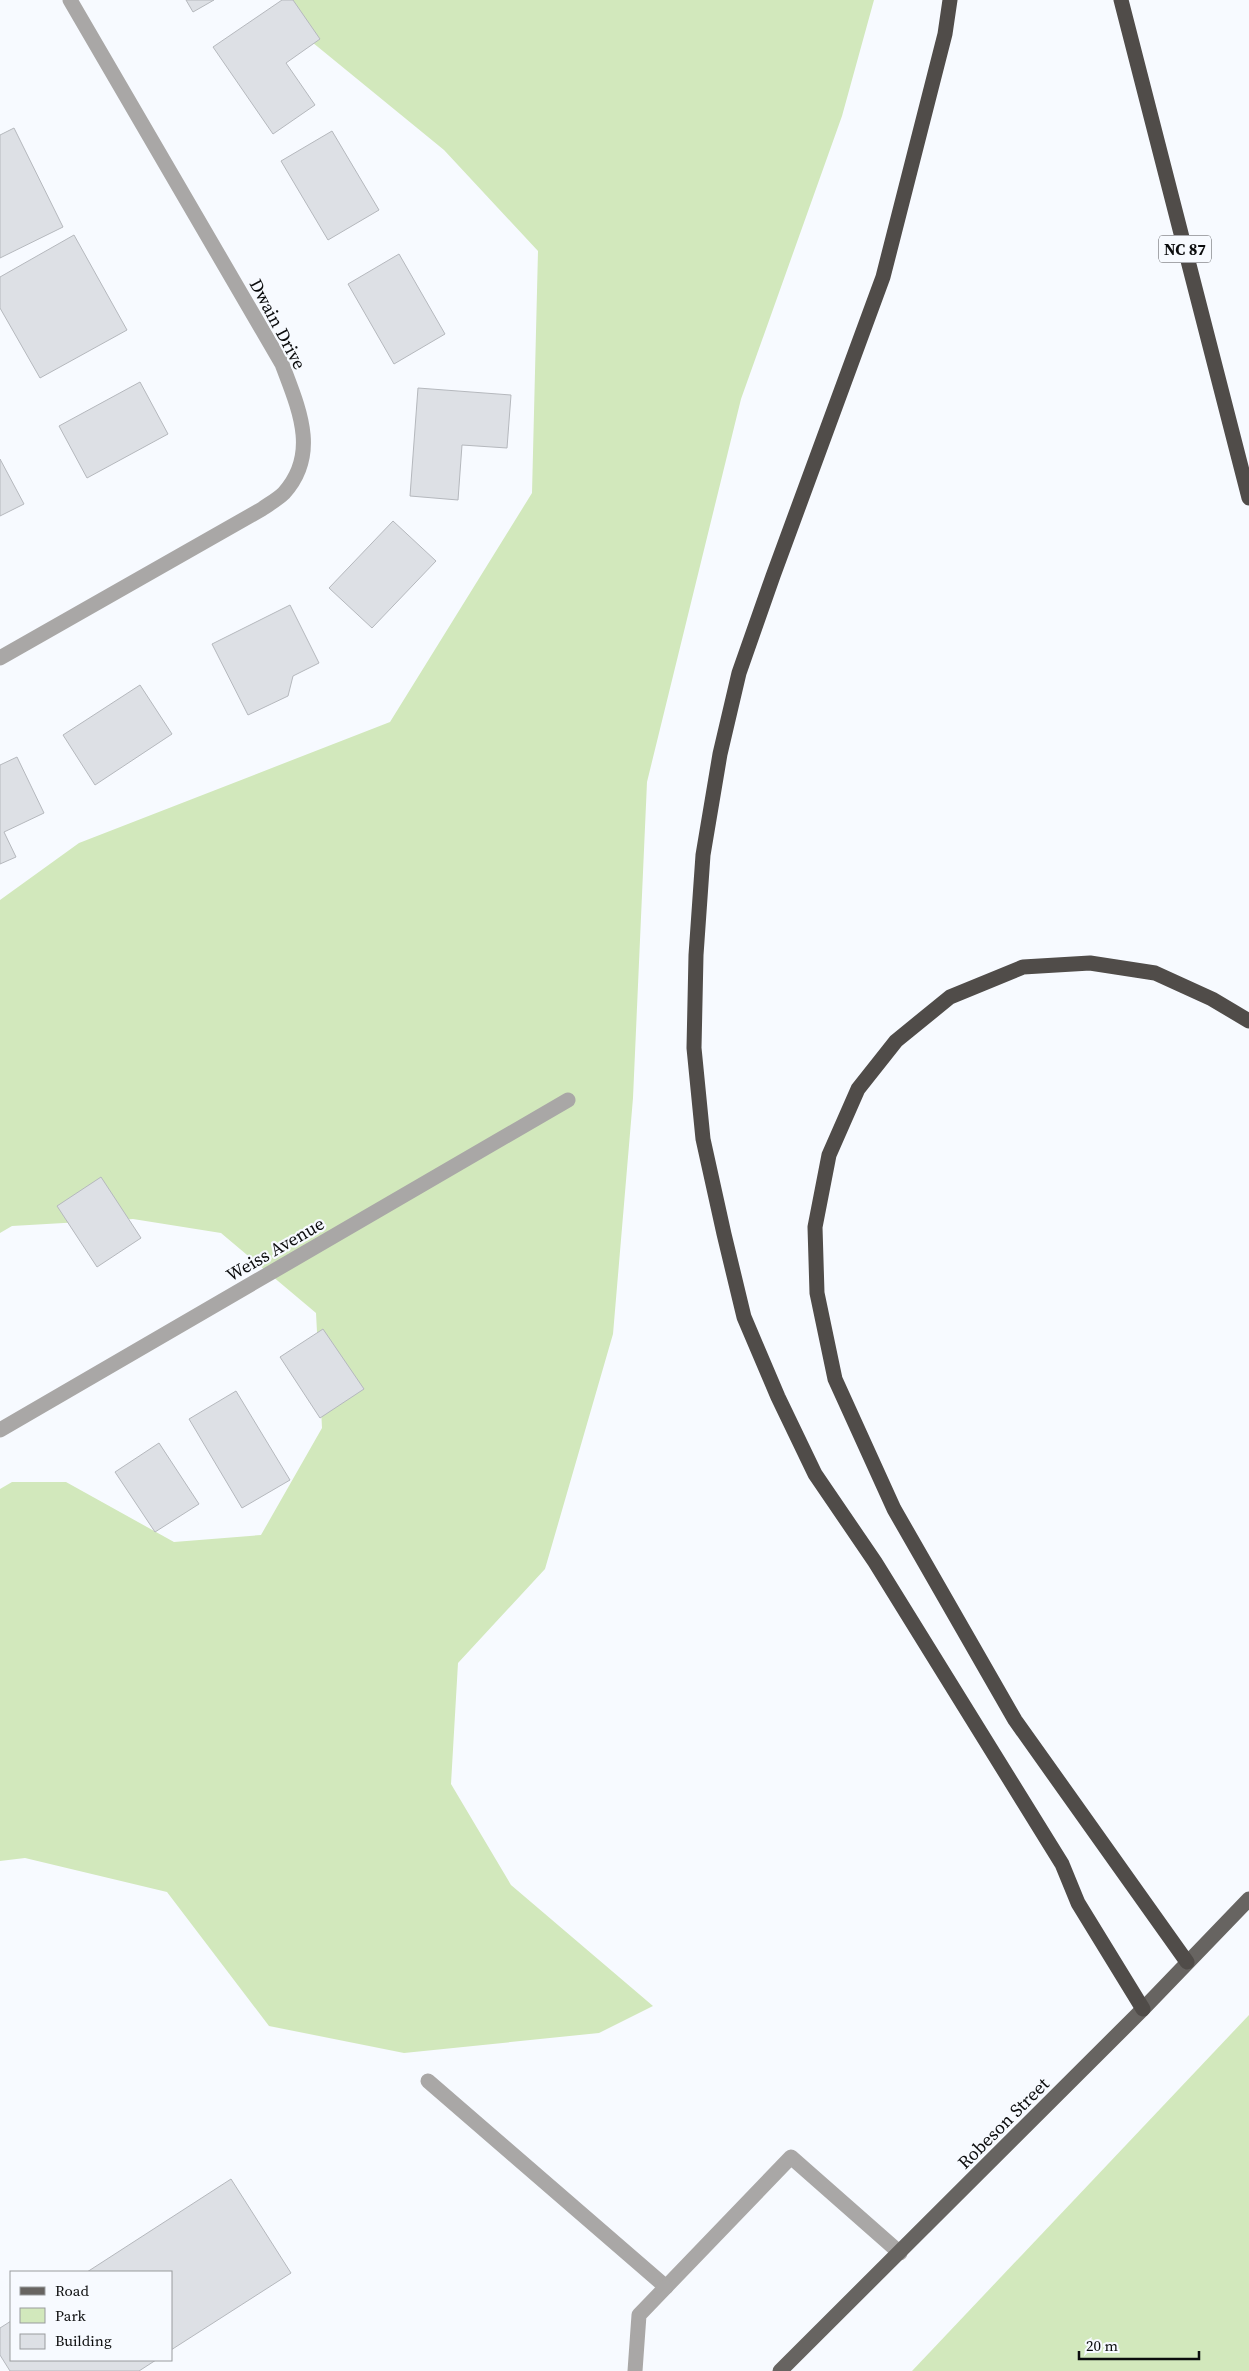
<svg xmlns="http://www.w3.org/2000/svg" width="1249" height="2371" viewBox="0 0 1249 2371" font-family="'Source Serif 4',serif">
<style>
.green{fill:#d2e8bc}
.building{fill:#dde0e5;stroke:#b5b8bd}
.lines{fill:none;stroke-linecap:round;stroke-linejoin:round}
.minor{stroke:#a9a7a6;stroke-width:15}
.major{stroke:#676461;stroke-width:15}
.highway{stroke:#504c49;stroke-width:15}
.labels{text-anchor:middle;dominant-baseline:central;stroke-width:4.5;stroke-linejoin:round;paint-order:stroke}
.shield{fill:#f7faff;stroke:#525356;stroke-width:1}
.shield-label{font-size:16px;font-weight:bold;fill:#0b0c0d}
.street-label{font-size:18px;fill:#0b0c0d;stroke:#f7faff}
</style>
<rect width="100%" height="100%" fill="#f7faff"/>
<!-- green -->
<g class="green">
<path d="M286 0H874L842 116 741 399 647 782 633 1098 613 1334 545 1569 458 1663 451 1784 511 1885 653 2006 599 2033 404 2053 269 2026 167 1892 25 1858 0 1861V1489L12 1482H66L174 1542 261 1535 322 1428 316 1313 221 1233 133 1219 12 1226 0 1233V900L79 843 390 722 532 493 538 251 444 150 296 29Z"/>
<path d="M1249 2015V2371H912Z"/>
</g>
<!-- building -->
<g class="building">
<path d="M186 0H214L193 12Z"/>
<path d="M282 0H293L320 39 286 63 315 105 273 134 213 47Z"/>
<path d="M14 128 63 227 0 258V135Z"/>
<path d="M332 131 379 210 328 240 281 161Z"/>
<path d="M74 235 127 330 40 378 0 308V277Z"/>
<path d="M399 254 445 334 394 364 348 284Z"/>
<path d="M140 382 168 434 87 478 59 426Z"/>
<path d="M418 388 511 395 507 448 462 445 458 500 410 496Z"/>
<path d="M0 459 24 504 0 516Z"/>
<path d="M393 521 436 561 372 628 329 588Z"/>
<path d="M290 605 319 663 293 676 288 696 248 715 212 644Z"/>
<path d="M140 685 172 734 95 785 63 735Z"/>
<path d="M17 757 44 813 4 832 16 857 0 864V765Z"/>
<path d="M101 1177 141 1238 97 1267 57 1206Z"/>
<path d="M323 1329 364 1389 320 1418 280 1357Z"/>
<path d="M236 1391 290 1480 242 1508 189 1419Z"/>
<path d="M159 1443 199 1504 155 1532 115 1472Z"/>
<path d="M231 2179 291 2273 171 2350V2272H87Z"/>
<path d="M11 2321V2360H156L139 2371H10L0 2355V2328Z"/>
</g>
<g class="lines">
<!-- minor -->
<g class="minor">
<path d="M0 658 262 509C269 504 278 499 284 493 320 453 298 407 282 364L70 0"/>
<path d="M0 1430 568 1100"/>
<path d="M428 2081 666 2287"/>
<path d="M635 2371 639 2315 791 2157 900 2253"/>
</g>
<!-- major -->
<path class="major" d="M780 2371 1143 2009 1249 1899"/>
<!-- highway -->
<g class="highway">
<path d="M950 0 945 34 883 277 773 576 739 673 720 754 703 855 696 955 694 1048 703 1139 724 1234 744 1317 778 1397 815 1474 875 1562 1062 1864 1078 1903 1143 2009"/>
<path d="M1121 0 1249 498"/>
<path d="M1187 1962 1015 1720 894 1509 835 1379 817 1293 815 1227 829 1155 858 1089 896 1041 950 997 1023 967 1090 963 1155 973 1212 999 1249 1021"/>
</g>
</g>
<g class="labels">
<!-- shield labels -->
<rect class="shield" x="1159" y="235.5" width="52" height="27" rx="4"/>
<g class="shield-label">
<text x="1185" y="249">NC 87</text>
</g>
<!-- street labels -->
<g class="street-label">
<text transform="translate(278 324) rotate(62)">Dwain Drive</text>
<text transform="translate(275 1249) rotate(-30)">Weiss Avenue</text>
<text transform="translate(1003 2123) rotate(-45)">Robeson Street</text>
</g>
</g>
<!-- legend -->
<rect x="10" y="2271" width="162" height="90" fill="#f7faff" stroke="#999b9e"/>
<rect x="20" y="2287" width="25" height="8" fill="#676461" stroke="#999b9e"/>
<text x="55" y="2296" font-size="15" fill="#0b0c0d">Road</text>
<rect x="20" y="2308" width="25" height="15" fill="#d2e8bc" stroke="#999b9e"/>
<text x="55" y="2321" font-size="15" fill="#0b0c0d">Park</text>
<rect x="20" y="2334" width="25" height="15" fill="#dde0e5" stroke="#999b9e"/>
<text x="55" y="2346" font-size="15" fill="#0b0c0d">Building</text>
<!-- scale -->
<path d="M1079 2351v8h120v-8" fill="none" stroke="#0b0c0d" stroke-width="2.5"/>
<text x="1086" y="2351" font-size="15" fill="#0b0c0d" stroke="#f7faff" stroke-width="4" paint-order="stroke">20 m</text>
</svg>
